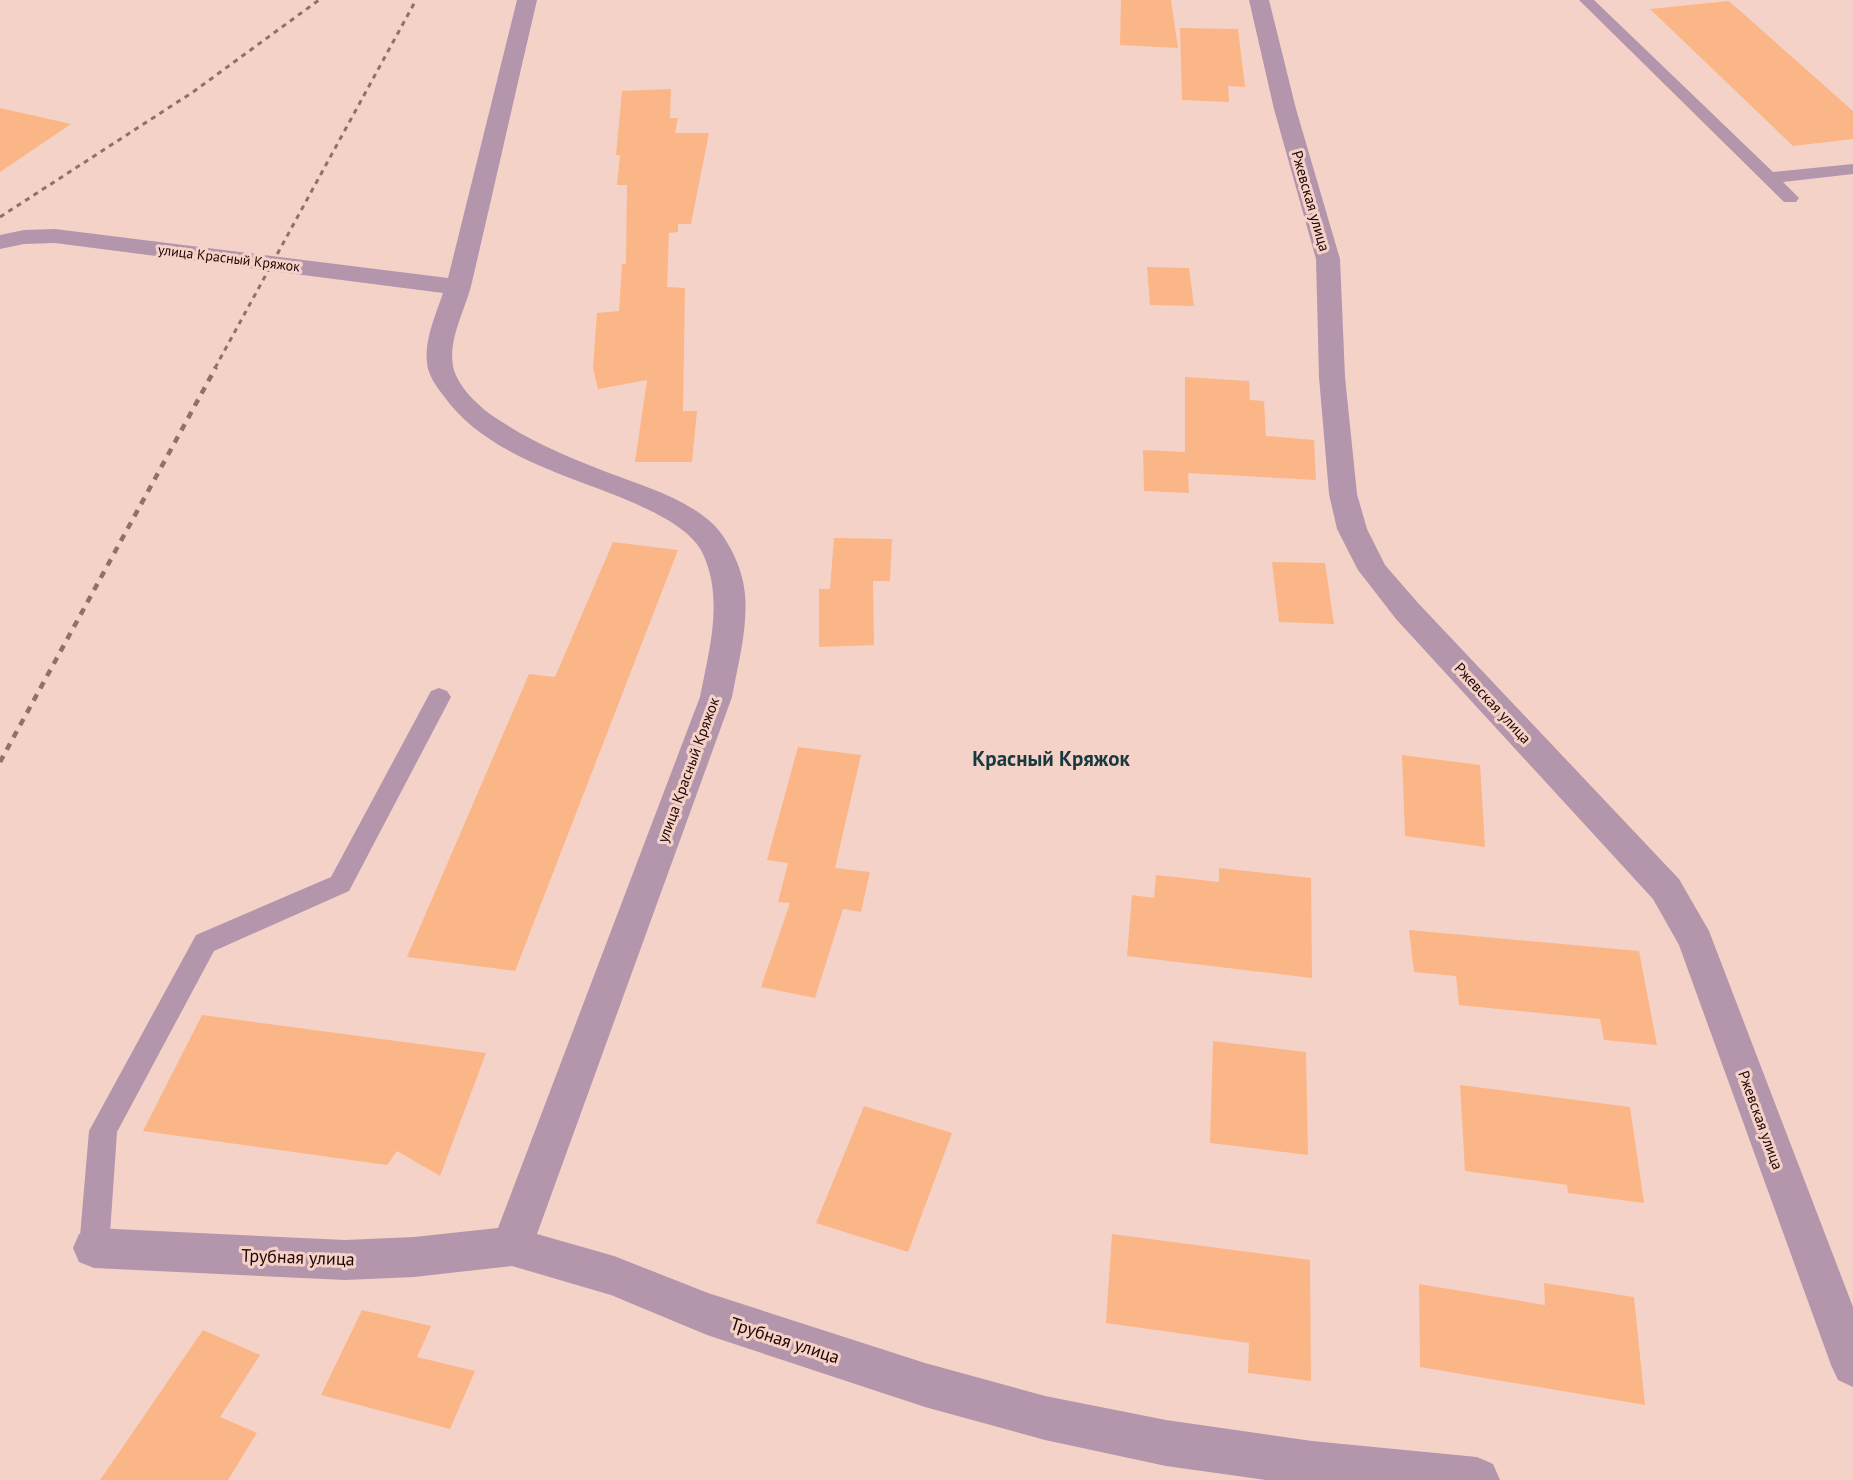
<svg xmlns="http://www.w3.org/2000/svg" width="1853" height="1480" viewBox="0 0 1853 1480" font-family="'PT Sans',sans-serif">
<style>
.building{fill:#fbb687}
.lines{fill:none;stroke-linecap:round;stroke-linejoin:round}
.service{fill:#b395ac;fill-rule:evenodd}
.minor{fill:#b395ac;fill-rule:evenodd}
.rail-far1{stroke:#90716a;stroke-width:3;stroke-dasharray:5 5;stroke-linecap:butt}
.rail{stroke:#90716a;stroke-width:4.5;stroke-dasharray:7 7;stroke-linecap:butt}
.labels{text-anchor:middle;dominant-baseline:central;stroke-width:6;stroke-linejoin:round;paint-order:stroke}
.far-street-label{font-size:14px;fill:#1f0401;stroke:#f5d2c8}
.street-label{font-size:15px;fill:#1f0401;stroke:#f5d2c8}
.near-street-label{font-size:18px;fill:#1f0401;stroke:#f5d2c8}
.district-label{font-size:21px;font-weight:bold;fill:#193941;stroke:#f5d2c8}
</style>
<rect width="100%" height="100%" fill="#f5d2c8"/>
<!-- building -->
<g class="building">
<path d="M1121 0H1171L1178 48 1120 45Z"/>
<path d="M1729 1 1853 111V139L1793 146 1650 9Z"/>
<path d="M1180 28 1238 29 1245 87 1228 86 1229 102 1182 100Z"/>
<path d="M671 89 670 118H678L675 133H709L691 224H678V232L669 233 667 287 685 288 683 411H697L692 462H635L647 380 598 389 593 368 597 313 619 311 622 264H626L627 185H617L620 155H616L622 91Z"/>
<path d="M0 108 71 124 0 172Z"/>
<path d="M1147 267 1189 268 1194 306 1150 305Z"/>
<path d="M1185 377 1249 381 1250 400 1264 401 1266 436 1314 440 1316 480 1188 473 1189 493 1144 491 1143 450 1185 452Z"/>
<path d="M834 538 892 539 890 581H873L874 645 819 647V589H830Z"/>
<path d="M613 542 678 550 515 971 407 957 529 674 555 677Z"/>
<path d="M1272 562 1325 563 1334 624 1279 622Z"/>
<path d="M798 747 861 755 835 868 870 872 861 912 843 909 815 998 761 987 790 903 778 902 788 863 767 860Z"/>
<path d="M1402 755 1480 765 1485 847 1405 836Z"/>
<path d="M1219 868 1311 878 1312 978 1127 956 1132 895 1154 898 1156 875 1219 882Z"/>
<path d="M1409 930 1639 951 1657 1045 1604 1040 1600 1019 1459 1005 1456 976 1414 972Z"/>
<path d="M202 1015 486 1053 440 1176 397 1151 387 1165 143 1131Z"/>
<path d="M1213 1041 1306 1052 1308 1155 1210 1143Z"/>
<path d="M1460 1085 1630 1107 1644 1203 1568 1193 1567 1185 1465 1171Z"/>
<path d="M864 1106 952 1133 908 1252 816 1223Z"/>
<path d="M1112 1234 1310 1260 1311 1381 1248 1373 1249 1343 1106 1323Z"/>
<path d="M1544 1283 1634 1297 1645 1405 1420 1367 1419 1284 1545 1305Z"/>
<path d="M362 1310 431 1326 417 1357 475 1371 450 1429 321 1395Z"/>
<path d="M203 1330 260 1355 220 1417 257 1433 228 1480H100Z"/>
</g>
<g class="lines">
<!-- service -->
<g class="service">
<path d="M1579 0H1594L1773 172 1853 164V174L1783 182 1799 198 1796 202H1784Z"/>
<path d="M439 688 447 691 451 697 349 891 214 951 117 1132 109 1248 105 1258 94 1262 83 1258 79 1248 89 1131 196 935 331 877 431 691Z"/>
</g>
<!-- minor -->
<g class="minor">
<path d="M517 0H537C515 94 494 188 472 282 466 309 448 338 453 366 457 387 481 409 499 420 533 443 570 458 609 473 643 486 686 498 714 525 730 542 743 570 745 594 748 628 738 664 732 697L537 1234 614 1256 708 1293 925 1363 1045 1396 1166 1420 1312 1441 1477 1457 1493 1464 1500 1480H1266L1166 1466 1045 1440 925 1407 707 1335 611 1295 512 1266 414 1277 345 1280 94 1268 79 1262 73 1248 79 1234 94 1228 345 1240 414 1237 498 1228 700 697C709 650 724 600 703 554 685 513 590 488 550 470 509 453 469 432 443 395 436 386 428 375 427 363 424 340 436 314 443 293L55 243 24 244 0 249V235L24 230 55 229 448 278Z"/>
<path d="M1249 0H1269L1296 109 1340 259 1345 377 1357 494 1367 529 1385 565 1418 603 1679 879 1709 931 1853 1307V1387L1838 1380 1831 1365 1679 945 1653 899 1396 619 1358 570 1337 529 1329 494 1319 377 1316 259 1274 109Z"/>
</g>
<!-- rail-far1 -->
<g class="rail-far1">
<path d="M0 217 193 92 319 0"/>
<path d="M215 368 416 0"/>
</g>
<!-- rail -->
<path class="rail" d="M0 762 216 367"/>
</g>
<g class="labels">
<!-- far-street labels -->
<g class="far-street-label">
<text transform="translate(229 258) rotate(7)">улица Красный Кряжок</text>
</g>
<!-- street labels -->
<g class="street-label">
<text transform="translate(1311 201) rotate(74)">Ржевская улица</text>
<text transform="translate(1493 703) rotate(47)">Ржевская улица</text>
<text transform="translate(688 770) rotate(-70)">улица Красный Кряжок</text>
<text transform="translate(1761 1120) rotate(70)">Ржевская улица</text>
</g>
<!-- near-street labels -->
<g class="near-street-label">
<text transform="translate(298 1257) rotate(2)">Трубная улица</text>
<text transform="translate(785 1340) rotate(18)">Трубная улица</text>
</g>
<!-- district labels -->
<g class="district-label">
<text x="1051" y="758">Красный Кряжок</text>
</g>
</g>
</svg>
